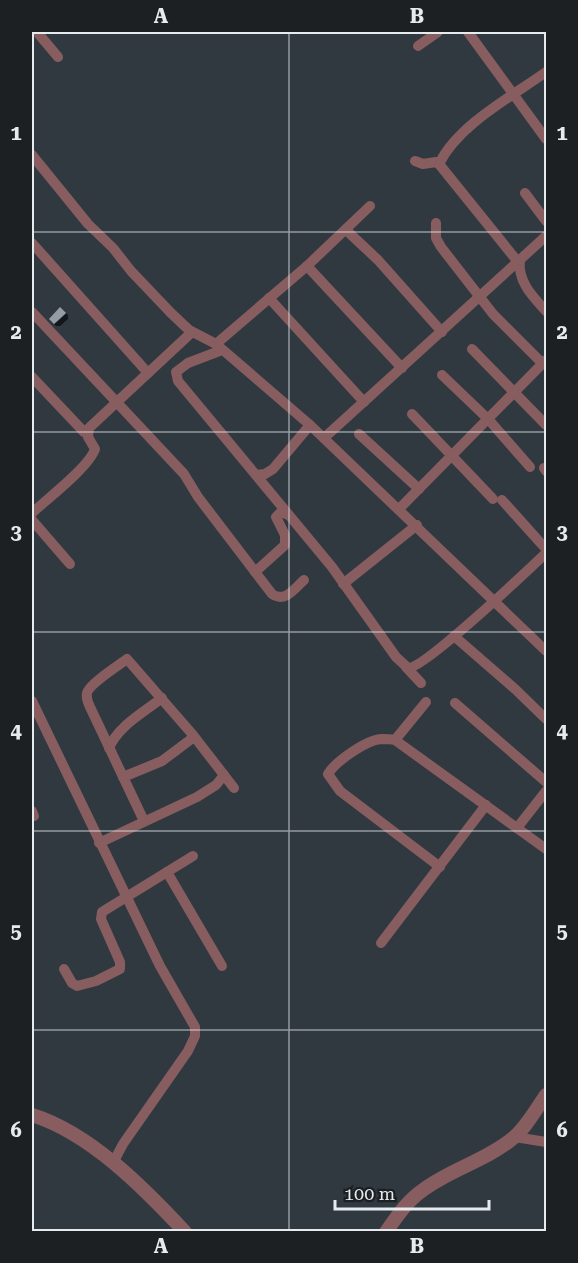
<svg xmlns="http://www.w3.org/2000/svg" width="578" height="1263" viewBox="0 0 578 1263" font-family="'Roboto Serif',serif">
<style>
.building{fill:#949da5;filter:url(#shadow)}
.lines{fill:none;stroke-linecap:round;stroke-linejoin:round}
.minor{stroke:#885d5f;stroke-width:10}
.tertiary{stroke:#885d5f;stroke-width:14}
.grid{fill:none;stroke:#e6ebf0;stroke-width:1.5;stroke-opacity:0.55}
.neatline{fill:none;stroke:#e6ebf0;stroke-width:2}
.grid-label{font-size:20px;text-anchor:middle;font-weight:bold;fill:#e6ebf0}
</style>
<defs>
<filter id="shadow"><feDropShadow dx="4" dy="4" stdDeviation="0" flood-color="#0009"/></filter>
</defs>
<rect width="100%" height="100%" fill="#313940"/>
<!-- building -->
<path class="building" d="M60 307 66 313 54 324 49 319Z"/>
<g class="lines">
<!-- minor -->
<g class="minor">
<path d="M37 32 58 57"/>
<path d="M468 32 546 139"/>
<path d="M418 46 438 32"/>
<path d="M32 155 88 224 113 248 131 271 171 313 189 330 216 344 310 425 546 651"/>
<path d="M415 161 423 164 436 162 439 164 518 262"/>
<path d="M439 164C458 125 511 97 546 72"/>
<path d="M525 193 546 221"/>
<path d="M436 223V238L441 247 493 314 543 364"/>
<path d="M346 230 378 260 442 332"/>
<path d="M32 243 148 373"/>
<path d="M520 260C517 281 533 297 546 311"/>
<path d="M307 266 402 368"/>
<path d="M269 298 364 402"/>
<path d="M32 312 184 474 198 497 272 594C285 603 294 589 304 580"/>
<path d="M216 344 307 266 370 206"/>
<path d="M472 349 546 425"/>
<path d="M222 350 188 363 176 372 178 381 332 567 396 657 408 668C424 669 528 570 546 553"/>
<path d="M442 375 488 419 530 467"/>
<path d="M32 377 84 432 88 433"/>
<path d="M412 414 493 499"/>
<path d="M359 434 419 489"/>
<path d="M324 438 546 236"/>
<path d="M544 468 546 471"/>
<path d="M256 475 265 474 273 469 310 425"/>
<path d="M502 500 546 549"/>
<path d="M399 509 546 360"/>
<path d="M32 513C47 499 89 467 95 449L88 437 89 428 192 332"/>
<path d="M32 520 70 564"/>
<path d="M255 572 285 545V535L276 517 281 512 288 515"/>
<path d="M343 584 417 525"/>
<path d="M454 636 515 689 546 719"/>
<path d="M406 667 421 683"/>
<path d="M32 701 160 966 195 1027V1036L188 1051 123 1144 113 1163"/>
<path d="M455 703 546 782"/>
<path d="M395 740 426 702"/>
<path d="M109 748C118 726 144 712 162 698"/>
<path d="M123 777 162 761 194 737"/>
<path d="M32 811 34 816"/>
<path d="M144 821 90 707C88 703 86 698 87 693 89 684 119 665 127 659L193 735 234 788"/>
<path d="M517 828 546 791"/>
<path d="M99 843 197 797 216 785 224 775"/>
<path d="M440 867 340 791 328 774C335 762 366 740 381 739 385 739 391 739 395 740L546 849"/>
<path d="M167 872 222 966"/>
<path d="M381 943 486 805"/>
<path d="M64 969 72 983 77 986 96 981 120 969V962L101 919 102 912 193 856"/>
<path d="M515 1137 546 1142"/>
</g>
<!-- tertiary -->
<g class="tertiary">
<path d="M32 1115C90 1133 144 1188 185 1232"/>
<path d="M386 1232C397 1216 407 1201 423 1190 451 1169 485 1161 512 1139 526 1128 536 1109 546 1095"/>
</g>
</g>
<!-- grid -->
<path class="grid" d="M289 32V1232M32 232H546M32 432H546M32 632H546M32 831H546M32 1030H546"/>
<!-- border -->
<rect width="578" height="1263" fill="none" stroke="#1c2023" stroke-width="66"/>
<!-- scale -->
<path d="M335 1200v9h154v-9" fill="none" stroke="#e6ebf0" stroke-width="3"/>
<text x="344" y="1200" font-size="18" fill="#e6ebf0" stroke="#1c2023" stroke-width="4.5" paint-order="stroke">100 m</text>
<rect x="33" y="33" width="512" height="1197" class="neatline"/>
<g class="grid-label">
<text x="161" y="23">A</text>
<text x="417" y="23">B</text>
<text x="16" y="140">1</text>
<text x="562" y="140">1</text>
<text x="16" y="339">2</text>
<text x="562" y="339">2</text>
<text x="16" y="539">3</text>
<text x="562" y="539">3</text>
<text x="16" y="738">4</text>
<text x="562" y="738">4</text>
<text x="16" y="938">5</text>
<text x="562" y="938">5</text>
<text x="16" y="1137">6</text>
<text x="562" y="1137">6</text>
<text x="161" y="1253">A</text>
<text x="417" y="1253">B</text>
</g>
</svg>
